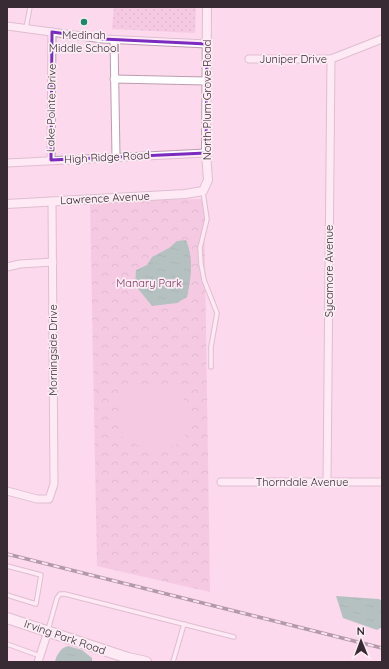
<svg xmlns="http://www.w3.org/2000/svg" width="389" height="669" viewBox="0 0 389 669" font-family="Quicksand,sans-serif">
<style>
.grass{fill:url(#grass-dots)}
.park{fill:url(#park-crowns)}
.garden{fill:#edb7d6}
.water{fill:url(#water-ripples)}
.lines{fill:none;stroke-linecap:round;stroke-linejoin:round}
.service-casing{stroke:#be9db0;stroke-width:5.5}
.minor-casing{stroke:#be9db0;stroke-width:9}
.tertiary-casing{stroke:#be9db0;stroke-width:10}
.secondary-casing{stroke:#be9db0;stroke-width:12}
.service{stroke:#fff;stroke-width:3.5}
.minor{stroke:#fff;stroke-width:7}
.tertiary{stroke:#fff;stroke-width:8}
.secondary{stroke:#fff;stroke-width:10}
.rail-casing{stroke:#5d4c56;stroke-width:3.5}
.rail{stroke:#fcedf5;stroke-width:2;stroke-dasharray:6;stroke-linecap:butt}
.marked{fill:none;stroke:#7b2cbf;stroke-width:3;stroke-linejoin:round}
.poi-dot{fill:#198968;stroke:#fcedf5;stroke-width:1.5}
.labels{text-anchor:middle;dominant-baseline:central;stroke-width:3.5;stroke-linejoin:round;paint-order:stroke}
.poi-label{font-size:11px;fill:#382b33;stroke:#fcedf5}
.street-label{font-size:11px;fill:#382b33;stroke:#fcedf5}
.park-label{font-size:11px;fill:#7c3562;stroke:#fcedf5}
</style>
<defs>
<pattern id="grass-dots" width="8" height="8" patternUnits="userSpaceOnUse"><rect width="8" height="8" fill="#edb7d6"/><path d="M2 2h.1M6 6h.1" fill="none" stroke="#c195ae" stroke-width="1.8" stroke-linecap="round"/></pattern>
<pattern id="park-crowns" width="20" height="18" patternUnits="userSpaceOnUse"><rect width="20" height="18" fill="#edb7d6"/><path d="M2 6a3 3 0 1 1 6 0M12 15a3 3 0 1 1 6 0" fill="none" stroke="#c195ae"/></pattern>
<pattern id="water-ripples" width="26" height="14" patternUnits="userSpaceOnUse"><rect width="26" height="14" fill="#5da58a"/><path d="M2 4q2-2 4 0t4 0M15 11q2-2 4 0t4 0" fill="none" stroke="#4e8771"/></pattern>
</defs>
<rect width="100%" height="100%" fill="#fcd9ed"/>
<!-- grass -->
<path class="grass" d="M114 7H196L195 33 112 29Z"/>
<!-- park -->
<path class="park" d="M204 199 210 592 97 566 90 201Z"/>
<!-- garden -->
<path class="garden" d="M177 385 192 417 182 443 150 452 121 436V391L125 386Z"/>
<!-- water -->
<g class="water">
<path d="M186 240C194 258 191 279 187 297L177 303 152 306 135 285 136 270 147 265 152 257 169 248 177 241Z"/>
<path d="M336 596 379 599 382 601V627L377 630 343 618Z"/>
<path d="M68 646 82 650 92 658V662H55C56 655 61 648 68 646Z"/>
</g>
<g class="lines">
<!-- service casing -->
<g class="service-casing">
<g id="service">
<path d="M26 28 30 7"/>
<path d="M203 192 207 219 200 248 201 264 204 280 217 313 211 347V367"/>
<path d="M7 566 41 575 36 604 7 595"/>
<path d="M48 630 57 598 60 594H65L234 637"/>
<path d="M7 644 40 656"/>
<path d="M173 662 184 624"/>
</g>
</g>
<!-- minor casing -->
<g class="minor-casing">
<g id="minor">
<path d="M7 26 103 39 207 44"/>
<path d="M114 40 116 156"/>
<path d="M249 59H331L382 39"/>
<path d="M114 79 206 81"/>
<path d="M51 160 52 32"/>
<path d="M7 163 206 153"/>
<path d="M7 267 20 264 53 262"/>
<path d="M221 482H382"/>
<path d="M327 482 331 59"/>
<path d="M7 491 37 499H49L54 484 52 201"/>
<path d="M38 662 48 631"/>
</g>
</g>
<!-- tertiary casing -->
<g class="tertiary-casing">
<path id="tertiary" d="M7 204 185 194 203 191 208 180 206 153 207 7"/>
</g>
<!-- secondary casing -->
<g class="secondary-casing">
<path id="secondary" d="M7 618 128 658 146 662"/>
</g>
<!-- service -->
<use href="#service" class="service"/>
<!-- minor -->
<use href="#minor" class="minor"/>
<!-- tertiary -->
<use href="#tertiary" class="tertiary"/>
<!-- secondary -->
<use href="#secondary" class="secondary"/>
<!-- rail casing -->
<g class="rail-casing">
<path id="rail" d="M7 554 382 648"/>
</g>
<!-- rail -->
<use href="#rail" class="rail"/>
</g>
<!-- marked area -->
<path d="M0 0H389V669H0ZM52 32 103 39 207 44 206 153 51 160Z" fill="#fcd9ed" fill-opacity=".55" fill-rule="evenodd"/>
<path class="marked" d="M52 32 103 39 207 44 206 153 51 160Z"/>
<!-- markers -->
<circle class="poi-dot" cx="84" cy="22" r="4"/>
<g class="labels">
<!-- poi labels -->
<g class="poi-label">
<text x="84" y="35">Medinah<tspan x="84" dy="13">Middle School</tspan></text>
</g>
<!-- street labels -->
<g class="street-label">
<text x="293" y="59">Juniper Drive</text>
<text transform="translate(207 100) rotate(-90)">North Plum Grove Road</text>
<text transform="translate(51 108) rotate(-89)">Lake Pointe Drive</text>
<text transform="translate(107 157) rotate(-3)">High Ridge Road</text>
<text transform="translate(105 198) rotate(-3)">Lawrence Avenue</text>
<text transform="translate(329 271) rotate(-90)">Sycamore Avenue</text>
<text transform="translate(53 350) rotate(-90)">Morningside Drive</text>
<text x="302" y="482">Thorndale Avenue</text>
<text transform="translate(65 637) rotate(19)">Irving Park Road</text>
</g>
<!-- park labels -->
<g class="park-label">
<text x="149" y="283">Manary Park</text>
</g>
</g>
<!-- border -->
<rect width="389" height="669" fill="none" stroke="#382b33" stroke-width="16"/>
<!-- north arrow -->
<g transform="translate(361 641) rotate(359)" stroke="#fcedf5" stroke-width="3" paint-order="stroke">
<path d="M0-3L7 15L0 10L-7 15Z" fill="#382b33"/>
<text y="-6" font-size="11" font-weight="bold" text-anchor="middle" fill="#382b33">N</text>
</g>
</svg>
